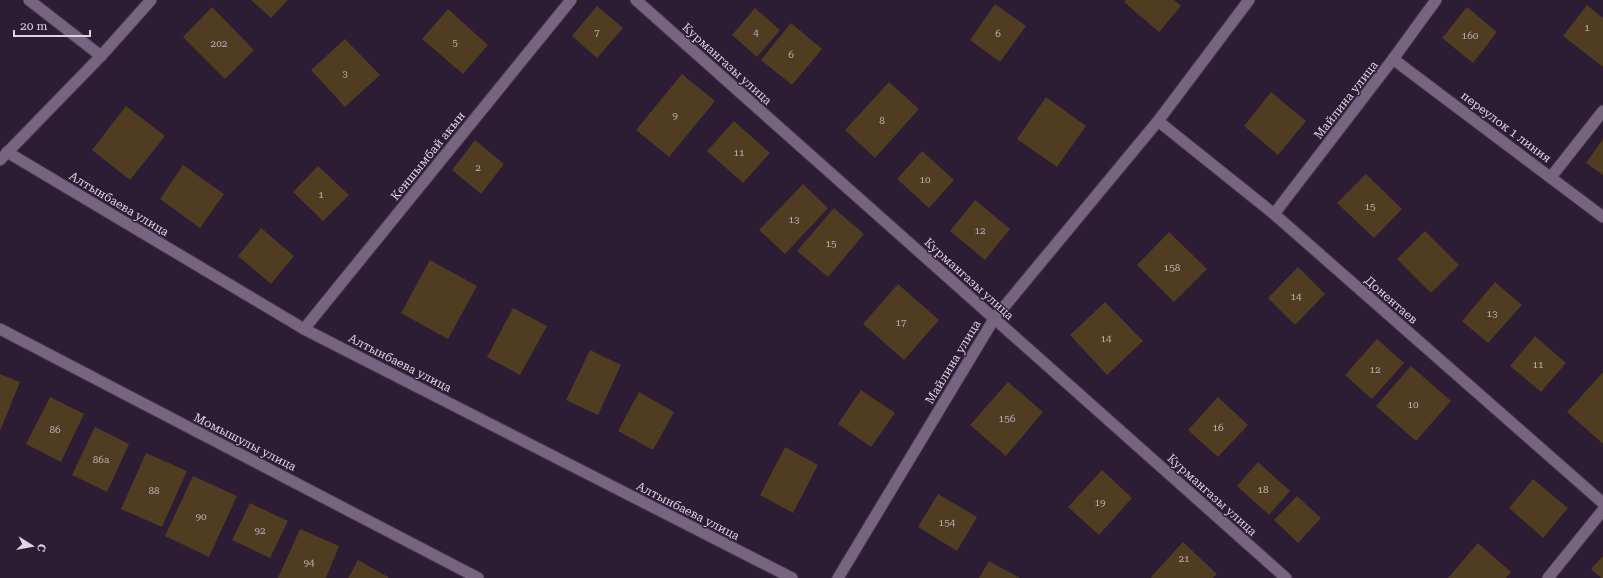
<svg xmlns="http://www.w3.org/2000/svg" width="1603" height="578" viewBox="0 0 1603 578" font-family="'Roboto Serif',serif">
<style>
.building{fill:#4f3c21}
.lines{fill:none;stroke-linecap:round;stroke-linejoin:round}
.service-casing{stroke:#44374b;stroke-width:13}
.minor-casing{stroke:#44374b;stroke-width:13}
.tertiary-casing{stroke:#44374b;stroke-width:13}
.service{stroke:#766480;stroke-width:11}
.minor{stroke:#766480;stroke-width:11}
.tertiary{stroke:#766480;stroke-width:11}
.labels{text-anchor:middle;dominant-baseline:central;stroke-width:3;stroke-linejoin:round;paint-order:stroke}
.number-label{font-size:10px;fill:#baaeb3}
.street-label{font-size:12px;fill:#ded4e4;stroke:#2c1c34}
</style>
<rect width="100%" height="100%" fill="#2c1c34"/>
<!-- building -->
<g class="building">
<path d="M251 0H288L271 18Z"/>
<path d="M1126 0H1174L1181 6 1159 32 1124 2Z"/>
<path d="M995 4 1026 26 1000 62 970 40Z"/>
<path d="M1587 5 1603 18V67L1563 36Z"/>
<path d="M597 6 623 28 597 58 572 36Z"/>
<path d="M212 7 254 50 225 79 183 37Z"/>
<path d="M1467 7 1497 32 1473 63 1442 38Z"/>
<path d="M755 8 780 30 757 57 732 35Z"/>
<path d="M448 9 488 45 463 74 422 39Z"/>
<path d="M791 23 822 49 792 85 761 60Z"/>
<path d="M345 39 380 75 345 107 311 70Z"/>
<path d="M682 74 715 101 669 157 636 130Z"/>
<path d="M889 82 919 109 875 158 845 130Z"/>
<path d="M1271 92 1306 121 1278 155 1244 126Z"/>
<path d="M1046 97 1086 126 1057 167 1017 139Z"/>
<path d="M126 106 165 136 130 180 92 150Z"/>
<path d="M734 121 770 153 743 183 707 151Z"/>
<path d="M1603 139V175L1586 163Z"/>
<path d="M475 140 504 164 481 194 452 170Z"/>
<path d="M922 151 954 180 929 208 897 179Z"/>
<path d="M183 165 224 194 200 228 160 199Z"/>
<path d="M318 166 349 195 323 221 293 192Z"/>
<path d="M1366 174 1402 209 1374 238 1337 203Z"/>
<path d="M803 184 828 208 785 254 759 230Z"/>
<path d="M975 200 1010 229 985 260 950 231Z"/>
<path d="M834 208 864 234 828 277 797 251Z"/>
<path d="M261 228 294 256 271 284 238 256Z"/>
<path d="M1425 231 1459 265 1431 293 1397 259Z"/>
<path d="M1169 232 1207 269 1174 302 1137 265Z"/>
<path d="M430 260 477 286 448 339 401 313Z"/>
<path d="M1298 267 1325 294 1295 325 1268 298Z"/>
<path d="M1495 282 1522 305 1488 343 1462 321Z"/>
<path d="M898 284 939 320 904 360 863 324Z"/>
<path d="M1105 302 1143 341 1107 375 1070 335Z"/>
<path d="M513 308 547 326 520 375 487 357Z"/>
<path d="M1535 336 1566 363 1541 392 1510 366Z"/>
<path d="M1377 339 1404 363 1372 399 1345 375Z"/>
<path d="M590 350 621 365 598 415 566 400Z"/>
<path d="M1411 366 1451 401 1416 441 1376 406Z"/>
<path d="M1603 372V444L1567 412Z"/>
<path d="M0 374 20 382 0 431Z"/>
<path d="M1008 382 1043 412 1006 456 970 425Z"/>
<path d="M861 390 895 413 871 447 838 424Z"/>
<path d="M639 392 674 412 653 450 618 431Z"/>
<path d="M50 397 84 414 61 462 26 444Z"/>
<path d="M1218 397 1248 425 1218 457 1188 430Z"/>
<path d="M95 427 129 444 107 492 72 475Z"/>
<path d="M785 447 818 465 793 513 760 495Z"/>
<path d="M146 453 187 471 162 527 121 509Z"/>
<path d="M1258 462 1290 491 1269 515 1237 486Z"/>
<path d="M1102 470 1132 498 1099 535 1068 507Z"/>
<path d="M193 476 237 496 209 557 165 536Z"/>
<path d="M1533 479 1568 508 1543 538 1509 508Z"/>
<path d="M938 494 977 517 957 551 918 527Z"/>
<path d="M1297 496 1321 518 1298 543 1274 520Z"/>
<path d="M250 503 288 521 270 558 232 540Z"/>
<path d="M300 529 339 546 326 578H278Z"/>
<path d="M1183 542 1217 574 1213 578H1152L1151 577Z"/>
<path d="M1478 543 1511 572 1506 578H1448Z"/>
<path d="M1603 556V578H1601L1591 569Z"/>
<path d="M358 560 388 577V578H348Z"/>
<path d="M989 561 1020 578H979Z"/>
</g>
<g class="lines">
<!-- service casing -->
<g class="service-casing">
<path id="service" d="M29 0 101 56"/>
</g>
<!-- minor casing -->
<g class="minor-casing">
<g id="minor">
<path d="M636 0 1286 578"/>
<path d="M1393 59 1603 217"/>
<path d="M1158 121 1274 214 1603 503"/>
<path d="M7 152 304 329 792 578"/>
<path d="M1551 177 1603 111"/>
<path d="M1274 214 1393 59 1436 0"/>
<path d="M0 329 478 578"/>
<path d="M304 329 571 0"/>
<path d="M838 578 994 319 1158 121 1249 0"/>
<path d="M1548 578 1603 510"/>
</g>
</g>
<!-- tertiary casing -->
<g class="tertiary-casing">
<path id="tertiary" d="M0 160 101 56 151 0"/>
</g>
<!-- service -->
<use href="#service" class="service"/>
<!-- minor -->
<use href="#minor" class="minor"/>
<!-- tertiary -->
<use href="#tertiary" class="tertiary"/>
</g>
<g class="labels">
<!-- number labels -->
<g class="number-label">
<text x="1587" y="27">1</text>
<text x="597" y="32">7</text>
<text x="756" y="32">4</text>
<text x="998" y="33">6</text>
<text x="1470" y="35">160</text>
<text x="455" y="42">5</text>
<text x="219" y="43">202</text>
<text x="791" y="54">6</text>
<text x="345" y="73">3</text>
<text x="675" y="115">9</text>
<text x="882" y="120">8</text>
<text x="739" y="152">11</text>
<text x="478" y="167">2</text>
<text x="925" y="179">10</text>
<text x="321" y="194">1</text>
<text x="1370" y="206">15</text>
<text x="794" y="219">13</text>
<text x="980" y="230">12</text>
<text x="831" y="243">15</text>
<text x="1172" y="267">158</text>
<text x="1296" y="296">14</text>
<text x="1492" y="313">13</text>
<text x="901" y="322">17</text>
<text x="1106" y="338">14</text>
<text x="1538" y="364">11</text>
<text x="1375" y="369">12</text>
<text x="1413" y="404">10</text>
<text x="1007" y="418">156</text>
<text x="1218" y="427">16</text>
<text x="55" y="429">86</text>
<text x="101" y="459">86а</text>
<text x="1263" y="489">18</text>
<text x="154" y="490">88</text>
<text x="1100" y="502">19</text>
<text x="201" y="516">90</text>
<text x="947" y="522">154</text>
<text x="260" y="530">92</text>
<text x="1184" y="558">21</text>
<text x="309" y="562">94</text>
</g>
<!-- street labels -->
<g class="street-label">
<text transform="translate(727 64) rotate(42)">Курмангазы улица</text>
<text transform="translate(1346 100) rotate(-52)">Майлина улица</text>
<text transform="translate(1506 127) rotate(37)">переулок 1 линия</text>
<text transform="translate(428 156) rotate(-51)">Кеншымбай акын</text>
<text transform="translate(119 204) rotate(31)">Алтынбаева улица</text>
<text transform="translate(969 279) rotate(42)">Курмангазы улица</text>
<text transform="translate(1391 300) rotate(41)">Донентаев</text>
<text transform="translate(953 362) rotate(-59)">Майлина улица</text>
<text transform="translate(400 363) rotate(27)">Алтынбаева улица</text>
<text transform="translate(245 442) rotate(27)">Момышулы улица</text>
<text transform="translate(1212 495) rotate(42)">Курмангазы улица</text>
<text transform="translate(688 511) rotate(27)">Алтынбаева улица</text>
</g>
</g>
<!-- north arrow -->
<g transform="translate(32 546) rotate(101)" stroke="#2c1c34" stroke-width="3" paint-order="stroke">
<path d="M0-3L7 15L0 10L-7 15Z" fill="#ded4e4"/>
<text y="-6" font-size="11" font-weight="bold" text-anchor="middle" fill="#ded4e4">С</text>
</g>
<!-- scale -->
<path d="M14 30v6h76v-6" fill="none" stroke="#ded4e4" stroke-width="2"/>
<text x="20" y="30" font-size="12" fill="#ded4e4" stroke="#2c1c34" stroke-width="3" paint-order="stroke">20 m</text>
</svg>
